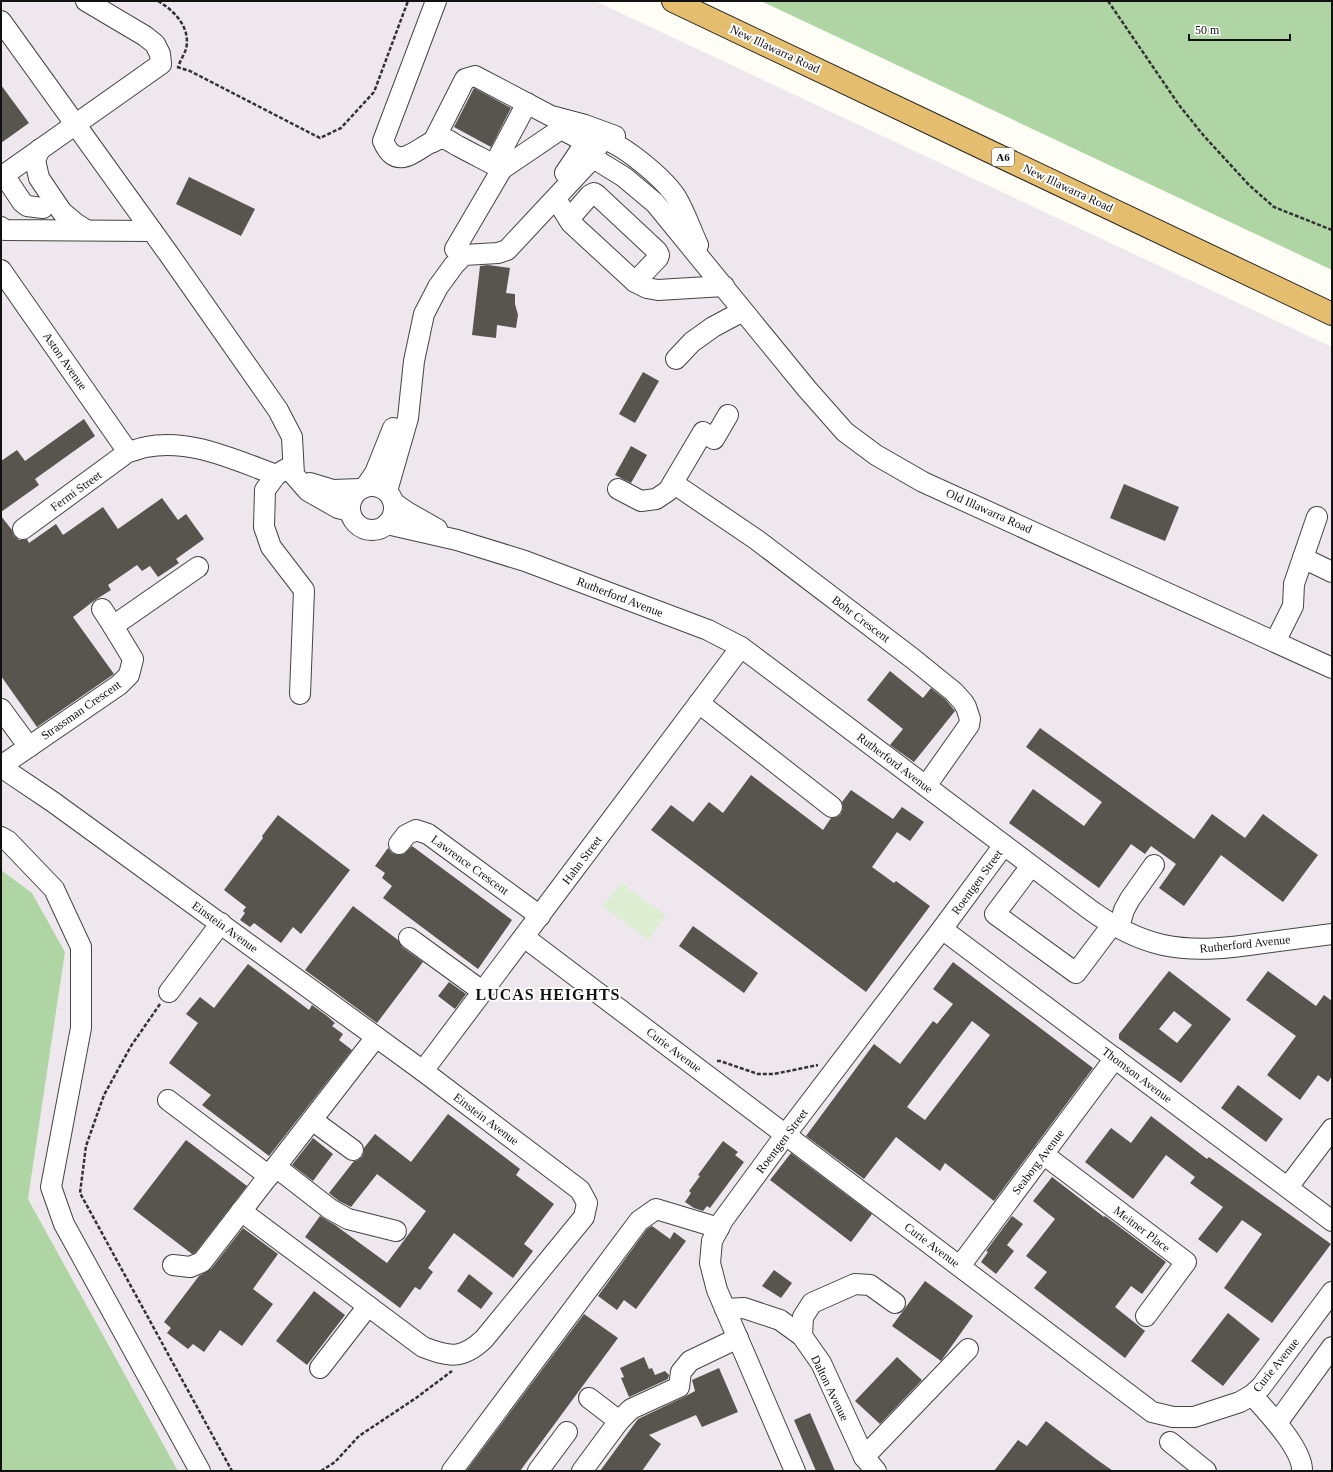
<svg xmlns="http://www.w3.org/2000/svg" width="1333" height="1472" viewBox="0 0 1333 1472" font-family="'Times New Roman',serif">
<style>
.industrial{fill:#eee7ed}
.forest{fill:#aed5a3}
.pitch{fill:#deeed3}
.building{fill:#58544e;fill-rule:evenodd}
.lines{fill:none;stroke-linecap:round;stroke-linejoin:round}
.minor-casing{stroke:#444;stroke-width:22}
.highway-casing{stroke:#222;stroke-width:24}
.path{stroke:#333;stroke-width:2.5;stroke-dasharray:4 2;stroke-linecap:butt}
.minor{stroke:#fff;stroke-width:20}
.highway{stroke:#e4be6e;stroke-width:22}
.labels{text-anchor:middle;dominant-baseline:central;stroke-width:4;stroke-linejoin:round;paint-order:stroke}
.shield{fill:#fff;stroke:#585858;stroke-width:1}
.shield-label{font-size:11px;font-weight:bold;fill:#111}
.street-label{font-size:12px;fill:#111;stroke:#fff}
.district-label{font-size:16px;font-weight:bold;letter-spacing:1px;fill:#111;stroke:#fff}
</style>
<rect width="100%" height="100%" fill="#fefef6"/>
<!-- industrial -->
<path class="industrial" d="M1 1H595L1332 347V1471H178L28 1199 65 952 32 893 1 870Z"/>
<!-- forest -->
<g class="forest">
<path d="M761 1H1332V270Z"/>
<path d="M1 870 32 893 65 952 28 1199 178 1471H1Z"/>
</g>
<!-- pitch -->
<path class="pitch" d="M621 883 666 916 648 940 603 906Z"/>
<!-- building -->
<g class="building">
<path d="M1 85 29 123 1 143Z"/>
<path d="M474 88 511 108 491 147 454 127Z"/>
<path d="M189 177 255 209 241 236 176 204Z"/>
<path d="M488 265 510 268 506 293 515 294V304L518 315 516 328 497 325 496 338 472 335 480 266Z"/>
<path d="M643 372 659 381 635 423 619 414Z"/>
<path d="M84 419 95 436 35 479 39 485 1 512V461L17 450 25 461Z"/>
<path d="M631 446 647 455 631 483 615 475Z"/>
<path d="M1124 484 1179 507 1165 541 1110 518Z"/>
<path d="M162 498 178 520 186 514 204 539 176 559 179 563 158 577 150 566 142 571 137 565 108 585 111 590 95 600 73 617 114 674 37 727 1 676V516L12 530 14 536 19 540 27 539 29 543 56 524 63 535 103 507 118 529Z"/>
<path d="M890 671 923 698 931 688 946 700 955 711 914 762 890 745 903 729 867 700Z"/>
<path d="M1040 728 1194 839 1212 814 1245 838 1263 814 1318 855 1283 902 1221 855 1184 906 1159 888 1176 864 1151 846 1145 854 1131 844 1099 888 1009 823 1033 789 1084 826 1102 802 1026 747Z"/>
<path d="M751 775 823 830 831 818 837 817 841 814 843 808 842 802 851 790 893 819 902 807 924 822 910 841 897 832 872 867 894 883 896 881 930 906 866 992 651 830 671 805 693 822 709 802 723 813Z"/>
<path d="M278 815 350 870 301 934 293 927 281 943 254 923 250 927 240 920 245 913 243 911 246 907 224 890 263 838 262 836Z"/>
<path d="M412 846 512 920 478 969 383 898 392 886 382 878 385 873 375 866 388 848 392 853 398 855 404 854Z"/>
<path d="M353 906 398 940 402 947 423 962 377 1023 305 970Z"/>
<path d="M693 926 758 973 744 993 679 946Z"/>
<path d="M953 962 1093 1068 994 1201 945 1163 940 1171 896 1137 864 1179 806 1136 874 1044 900 1064 933 1021 937 1024 953 1004 933 989ZM972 1021 990 1035 925 1120 907 1107Z"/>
<path d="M248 964 309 1010 312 1005 327 1016 335 1023 332 1026 343 1034 339 1040 352 1050 269 1156 202 1105 211 1095 169 1063 198 1023 186 1014 200 997 214 1008Z"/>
<path d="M1169 971 1231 1019 1181 1083 1119 1039V1034ZM1174 1011 1192 1025 1177 1043 1159 1029Z"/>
<path d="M1268 971 1316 1006 1324 995 1332 1001V1076L1328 1082 1318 1075 1300 1100 1267 1075 1296 1036 1246 1000Z"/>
<path d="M449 982 466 994 455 1009 438 996Z"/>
<path d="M1238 1085 1283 1119 1266 1142 1221 1108Z"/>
<path d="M448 1114 520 1169 516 1175 554 1204 524 1244 533 1251 513 1278 454 1233 428 1268 433 1272 420 1290 415 1287 400 1308 305 1237 320 1216 335 1225 387 1263 426 1211 377 1174 351 1207 339 1201 329 1193 354 1161 358 1160 362 1157 364 1152V1148L375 1134 411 1162Z"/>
<path d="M1151 1116 1207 1159 1209 1157 1331 1244 1272 1323 1224 1288 1262 1234 1242 1220 1217 1253 1198 1239 1223 1207 1190 1183 1195 1177 1166 1155 1133 1199 1085 1162 1111 1128 1131 1143Z"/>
<path d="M313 1138 333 1154 313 1181 292 1165Z"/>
<path d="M186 1140 247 1186 195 1253 192 1254 133 1209Z"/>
<path d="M723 1141 738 1152 735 1155 744 1162 710 1208 707 1206 703 1211 694 1208 685 1202 691 1193 689 1191 700 1176 698 1175Z"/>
<path d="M791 1153 872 1214 851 1242 770 1180Z"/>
<path d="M1052 1177 1104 1217 1105 1216 1166 1262 1142 1294 1131 1286 1115 1307 1145 1331 1125 1358 1034 1288 1047 1272 1026 1256 1055 1219 1033 1201Z"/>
<path d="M1012 1216 1023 1224 1007 1245 1014 1251 996 1274 981 1262 988 1252 986 1251Z"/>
<path d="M652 1226 670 1239 674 1232 686 1241 636 1309 624 1300 617 1310 598 1296 647 1229Z"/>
<path d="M243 1228 278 1254 253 1289 273 1304 242 1346 220 1330 204 1352 193 1344 188 1349 167 1333 171 1328 164 1322 199 1276 211 1269Z"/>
<path d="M774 1270 792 1283 781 1298 762 1286Z"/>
<path d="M469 1274 493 1293 481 1309 457 1291Z"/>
<path d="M925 1281 973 1316 941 1361 892 1326Z"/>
<path d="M314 1291 345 1315 307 1365 276 1341Z"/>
<path d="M1228 1313 1260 1339 1223 1386 1191 1361Z"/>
<path d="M584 1314 618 1338 520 1471H466Z"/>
<path d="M644 1357 649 1369 652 1368 655 1375 665 1371 669 1375 668 1379 629 1397 621 1378 624 1377 620 1368Z"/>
<path d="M897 1357 922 1380 880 1424 855 1401Z"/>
<path d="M719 1368 738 1412 702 1427 696 1415 649 1435 661 1444 642 1471H600L638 1419 684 1397 695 1391 692 1380Z"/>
<path d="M810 1413 835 1471H816L794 1420Z"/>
<path d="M1046 1421 1096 1459 1113 1471H994L1018 1440 1027 1446Z"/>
</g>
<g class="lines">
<!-- minor casing -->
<g class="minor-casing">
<g id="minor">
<path d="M436 1 383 141C400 180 424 136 445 139 449 140 454 144 458 146 473 154 487 161 502 169"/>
<path d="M1 21 168 253 278 410 292 437 294 475 308 491 338 508 350 511"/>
<path d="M433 142 465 79 475 76 551 116 585 125 615 136"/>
<path d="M40 149 35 160 39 178 62 212 75 223 86 230"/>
<path d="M494 165 527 103"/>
<path d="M565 173 586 142C590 141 594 139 598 139 619 139 665 180 676 197 685 212 691 230 698 245"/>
<path d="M4 175 22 202 27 206 43 208"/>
<path d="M1 177 161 64 160 54 155 44 145 36 86 1"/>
<path d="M556 199 571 223 635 282 647 288 658 290 724 286"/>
<path d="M569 219 590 195 594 193 597 195 657 251 659 255 658 258 635 282"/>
<path d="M1 227 5 230 152 231"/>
<path d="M455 249 502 169 561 129 597 148"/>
<path d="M1 270 128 452"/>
<path d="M676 359 692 342 713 327 743 311"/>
<path d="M286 469 276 475 265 490 264 527 271 547 304 590 300 694"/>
<path d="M310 483 333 490 361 489"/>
<path d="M673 483 757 540 912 658 954 692 963 702 966 707 970 719 969 725 926 786"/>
<circle cx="372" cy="508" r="22"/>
<path d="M366 486 375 473 393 428"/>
<path d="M618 489 641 501 656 499 668 491 703 432 714 439 728 415"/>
<path d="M387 491 408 418 414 361 424 314 438 287 454 265 464 255 498 253 507 250 590 161H598L624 177 655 203 807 389 845 432 876 455 923 482 1332 668"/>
<path d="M394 503 407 512 437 529"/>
<path d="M387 524 457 540 525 561 708 630 741 647 1089 909C1111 925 1136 939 1163 945 1196 952 1229 948 1263 943 1286 940 1309 937 1332 934"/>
<path d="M23 529 128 452C134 451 140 448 146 447 190 438 235 460 276 475"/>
<path d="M1303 558 1332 572"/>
<path d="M102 609 113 626"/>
<path d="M1275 642 1293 606 1294 584 1317 517"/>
<path d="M699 703 832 807"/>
<path d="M1 709 29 747"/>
<path d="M1 766 119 685 129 675 133 659 113 626 198 567"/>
<path d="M1 767 53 802 423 1071 580 1190 587 1203 584 1217 484 1339C462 1360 449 1357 423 1347L241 1211"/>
<path d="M1 837 8 841 54 889 81 947V1028L51 1187 64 1224 200 1471"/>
<path d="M399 844 406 835 416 830 428 834 540 916"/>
<path d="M1031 866 995 914 1076 973 1112 925"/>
<path d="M1119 927 1124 910 1130 899 1154 865"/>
<path d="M942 929 1332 1221"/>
<path d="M524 937 1152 1412 1173 1417H1194L1240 1402 1252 1395 1261 1387 1332 1292"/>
<path d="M409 938 482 991"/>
<path d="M169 992 221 923"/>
<path d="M423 1071 741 647"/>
<path d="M168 1100 269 1176"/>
<path d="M312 1120 353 1150"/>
<path d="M1043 1154 1186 1262 1146 1316"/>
<path d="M276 1167 330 1209 348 1219 396 1231"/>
<path d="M1288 1187 1332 1129"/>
<path d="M173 1265 190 1267 202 1262 376 1037"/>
<path d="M960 1266 1115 1058"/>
<path d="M725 1309 744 1308 780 1320 802 1336 821 1363 864 1457 876 1471"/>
<path d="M802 1336 803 1317 812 1303 855 1284 870 1285 895 1303"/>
<path d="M320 1368 368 1306"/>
<path d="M1252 1395C1267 1412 1303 1449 1302 1471"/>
<path d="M589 1398 619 1421"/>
<path d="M1277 1423 1332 1347"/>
<path d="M1170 1442 1206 1471"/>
<path d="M864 1457 968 1349"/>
<path d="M452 1471 639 1221 656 1209 719 1228"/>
<path d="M538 1471 567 1432"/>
<path d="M582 1471 619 1421 631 1409 679 1387 681 1372 690 1361 738 1338"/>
<path d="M795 1471 717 1290 710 1263 712 1241 723 1220 786 1134 942 929 1004 845"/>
</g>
</g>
<!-- highway casing -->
<g class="highway-casing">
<path id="highway" d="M673 1 1332 314"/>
</g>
<!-- path -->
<g class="path">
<path d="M158 1C175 11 191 28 186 49 184 55 180 61 178 67"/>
<path d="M1108 1 1179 105 1204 136 1249 185 1274 207 1332 230"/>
<path d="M177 67 190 71 320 138 341 128 374 92 408 1"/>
<path d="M160 1004 131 1046 104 1095 86 1146 80 1193 232 1471"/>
<path d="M717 1061H720L758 1074H774L818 1065"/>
<path d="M321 1471 335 1462 359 1436 416 1398 452 1371"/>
</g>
<!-- minor -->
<use href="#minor" class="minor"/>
<!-- highway -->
<use href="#highway" class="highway"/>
</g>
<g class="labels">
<!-- shield labels -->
<rect class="shield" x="992" y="148" width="22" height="18" rx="3"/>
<g class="shield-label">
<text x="1003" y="157">A6</text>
</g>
<!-- street labels -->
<g class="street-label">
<text transform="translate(775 49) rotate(25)">New Illawarra Road</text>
<text transform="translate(1068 188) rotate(25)">New Illawarra Road</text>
<text transform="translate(65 361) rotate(55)">Aston Avenue</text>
<text transform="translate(76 491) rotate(-36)">Fermi Street</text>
<text transform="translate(989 511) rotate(24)">Old Illawarra Road</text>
<text transform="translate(620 597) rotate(21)">Rutherford Avenue</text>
<text transform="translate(861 619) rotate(37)">Bohr Crescent</text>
<text transform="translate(81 710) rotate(-35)">Strassman Crescent</text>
<text transform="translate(895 763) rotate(37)">Rutherford Avenue</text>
<text transform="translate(582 860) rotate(-53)">Hahn Street</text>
<text transform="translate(470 865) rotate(36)">Lawrence Crescent</text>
<text transform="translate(977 882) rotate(-54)">Roentgen Street</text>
<text transform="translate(225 927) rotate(36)">Einstein Avenue</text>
<text transform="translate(1245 944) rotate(-6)">Rutherford Avenue</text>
<text transform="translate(674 1050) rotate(37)">Curie Avenue</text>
<text transform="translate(1137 1075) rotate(37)">Thomson Avenue</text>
<text transform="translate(486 1119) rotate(37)">Einstein Avenue</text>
<text transform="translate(782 1141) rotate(-53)">Roentgen Street</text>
<text transform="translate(1038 1162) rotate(-53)">Seaborg Avenue</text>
<text transform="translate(1142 1229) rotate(37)">Meitner Place</text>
<text transform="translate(932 1245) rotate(37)">Curie Avenue</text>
<text transform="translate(1276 1365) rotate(-51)">Curie Avenue</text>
<text transform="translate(830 1388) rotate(64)">Dalton Avenue</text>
</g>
<!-- district labels -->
<g class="district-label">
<text x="548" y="994">LUCAS HEIGHTS</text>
</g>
</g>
<!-- border -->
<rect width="1333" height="1472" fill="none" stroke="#111111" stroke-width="4"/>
<!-- scale -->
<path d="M1189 34v6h101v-6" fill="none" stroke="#111111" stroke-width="2"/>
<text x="1195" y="34" font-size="12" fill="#111111" stroke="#ffffff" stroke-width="3" paint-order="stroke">50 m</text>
</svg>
